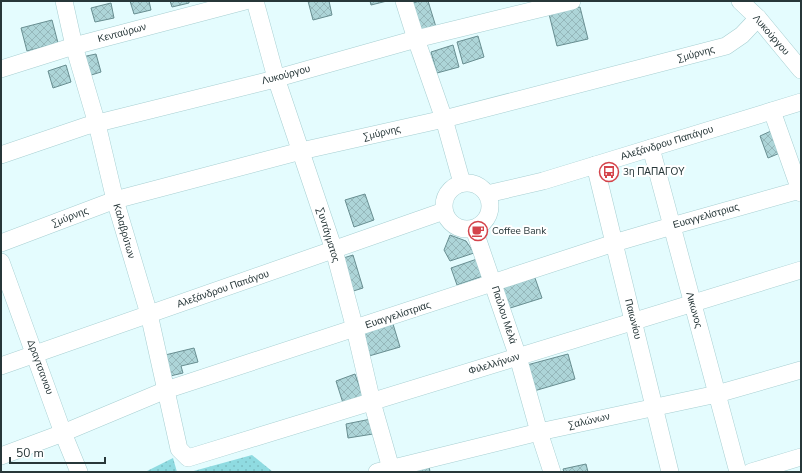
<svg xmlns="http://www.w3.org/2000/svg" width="802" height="473" viewBox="0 0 802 473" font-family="'Nunito Sans',sans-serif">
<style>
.park{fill:url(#park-dots)}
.building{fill:url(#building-cross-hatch);stroke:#688e91}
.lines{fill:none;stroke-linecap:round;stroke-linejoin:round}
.minor-casing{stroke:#a7cfd2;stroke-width:18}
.minor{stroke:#fff;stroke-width:17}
.labels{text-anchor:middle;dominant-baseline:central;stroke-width:4;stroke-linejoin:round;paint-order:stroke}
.street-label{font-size:10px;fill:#273739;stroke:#fff}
.poi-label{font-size:10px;fill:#273739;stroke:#fff;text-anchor:start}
</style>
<defs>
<pattern id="park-dots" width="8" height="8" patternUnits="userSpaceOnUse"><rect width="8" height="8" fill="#8fdbe1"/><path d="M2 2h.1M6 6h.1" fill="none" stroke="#7bbdc2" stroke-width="1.8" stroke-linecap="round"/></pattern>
<pattern id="building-cross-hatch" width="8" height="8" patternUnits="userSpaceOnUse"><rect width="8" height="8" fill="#add5d8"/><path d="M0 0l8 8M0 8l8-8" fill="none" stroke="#95b7ba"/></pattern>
</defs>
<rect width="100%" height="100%" fill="#e4fcfe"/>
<!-- park -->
<g class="park">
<path d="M252 455 273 472H190Z"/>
<path d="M173 458 177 472H145Z"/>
</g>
<!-- building -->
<g class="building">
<path d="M130 1H149L151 10 134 14Z"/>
<path d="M170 1H189V3L172 7Z"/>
<path d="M308 1H329L332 15 313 20Z"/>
<path d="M370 1H387L371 5Z"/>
<path d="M419 1H428L436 27 419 32 411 4Z"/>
<path d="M111 3 114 18 95 22 91 8Z"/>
<path d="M580 7 588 39 557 46 549 14Z"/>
<path d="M52 20 58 43 27 51 21 28Z"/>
<path d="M478 36 484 57 463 64 457 42Z"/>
<path d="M453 45 459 67 437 73 431 52Z"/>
<path d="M96 54 101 72 88 76 82 57Z"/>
<path d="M66 65 71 82 53 88 48 71Z"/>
<path d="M771 131 780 153 768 158 760 136Z"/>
<path d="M365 194 374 220 354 227 345 200Z"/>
<path d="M450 235 466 241 474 253 450 261 444 250Z"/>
<path d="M353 255 363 288 347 293 337 260Z"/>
<path d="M477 259 483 276 457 285 451 268Z"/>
<path d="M535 278 542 298 507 309 501 287Z"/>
<path d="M393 324 400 347 369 356 363 333Z"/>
<path d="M194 348 198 362 181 366 183 373 166 377 161 356Z"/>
<path d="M568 354 575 379 534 391 527 365Z"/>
<path d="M355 374 363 397 343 403 336 381Z"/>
<path d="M371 419 373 434 348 438 346 424Z"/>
<path d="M586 464 588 472H564L563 469Z"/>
<path d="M429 466 430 472H402Z"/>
</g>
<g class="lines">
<!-- minor casing -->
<g class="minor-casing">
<g id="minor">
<path d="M64 1 74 46 97 124 115 200 149 314 179 449 188 458 801 270"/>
<path d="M255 1 276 78 334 250 355 329 372 402 392 472"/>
<path d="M404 1 416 39 444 119 462 183"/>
<path d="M740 1 758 18 801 70"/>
<path d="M1 69 74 46 245 1"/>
<path d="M772 111 801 193"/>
<path d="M651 148 738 472"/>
<path d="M1 155 86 126 267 81 416 39 572 1"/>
<path d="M595 165 670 472"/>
<circle cx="467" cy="206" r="23"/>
<path d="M487 194 543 181 801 102"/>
<path d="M474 229 518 357 539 432 552 472"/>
<path d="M1 243 115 200 301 151 444 119 726 46 742 35 758 18"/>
<path d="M1 262 63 433 79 472"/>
<path d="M1 366 444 211"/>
<path d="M1 456 63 433 166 390 614 243 672 226 800 190"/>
<path d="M377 472 539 432 717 394 801 370"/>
<path d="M751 472 801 457"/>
</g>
</g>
<!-- minor -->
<use href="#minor" class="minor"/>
</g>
<!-- icons -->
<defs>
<g id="bus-ring" transform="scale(1)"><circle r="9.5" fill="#fff" stroke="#d4444b" stroke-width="1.5"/><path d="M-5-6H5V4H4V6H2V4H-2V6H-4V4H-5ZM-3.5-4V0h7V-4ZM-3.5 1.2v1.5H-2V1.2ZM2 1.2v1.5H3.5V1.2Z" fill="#d4444b"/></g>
<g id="cafe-ring" transform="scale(1)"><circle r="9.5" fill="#fff" stroke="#d4444b" stroke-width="1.5"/><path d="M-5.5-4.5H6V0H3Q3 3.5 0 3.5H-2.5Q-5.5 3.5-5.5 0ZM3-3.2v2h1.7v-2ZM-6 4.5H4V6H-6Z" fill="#d4444b"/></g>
</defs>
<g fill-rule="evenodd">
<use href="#bus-ring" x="609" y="172"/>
<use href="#cafe-ring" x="478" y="231"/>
</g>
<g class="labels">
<!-- street labels -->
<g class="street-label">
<text transform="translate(122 33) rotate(-15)">Κενταύρων</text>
<text transform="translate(771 35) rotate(49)">Λυκούργου</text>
<text transform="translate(696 54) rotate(-15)">Σμύρνης</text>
<text transform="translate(286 75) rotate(-15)">Λυκούργου</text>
<text transform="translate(382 133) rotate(-13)">Σμύρνης</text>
<text transform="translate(667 143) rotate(-17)">Αλεξάνδρου Παπάγου</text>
<text transform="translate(706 216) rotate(-16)">Ευαγγελίστριας</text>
<text transform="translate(70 217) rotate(-21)">Σμύρνης</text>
<text transform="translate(124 231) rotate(74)">Καλαβρύτων</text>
<text transform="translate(328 235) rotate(73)">Συντάγματος</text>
<text transform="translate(223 289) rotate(-19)">Αλεξάνδρου Παπάγου</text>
<text transform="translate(694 310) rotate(75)">Λικωνος</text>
<text transform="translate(398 315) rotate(-18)">Ευαγγελίστριας</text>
<text transform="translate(504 315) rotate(72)">Παύλου Μελά</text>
<text transform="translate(633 319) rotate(76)">Παιωνίου</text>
<text transform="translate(494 364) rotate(-17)">Φιλελλήνων</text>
<text transform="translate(40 367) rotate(70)">Δραγτσανιου</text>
<text transform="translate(589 421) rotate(-13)">Σαλώνων</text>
</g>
<!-- poi labels -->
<g class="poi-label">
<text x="623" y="172">3η ΠΑΠΑΓΟΥ</text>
<text x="492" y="231">Coffee Bank</text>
</g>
</g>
<!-- border -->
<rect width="802" height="473" fill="none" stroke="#273739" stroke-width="4"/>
<!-- scale -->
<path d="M10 457v6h95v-6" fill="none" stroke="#273739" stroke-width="2"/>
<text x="16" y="457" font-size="12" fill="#273739" stroke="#ffffff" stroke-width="3" paint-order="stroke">50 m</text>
</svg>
